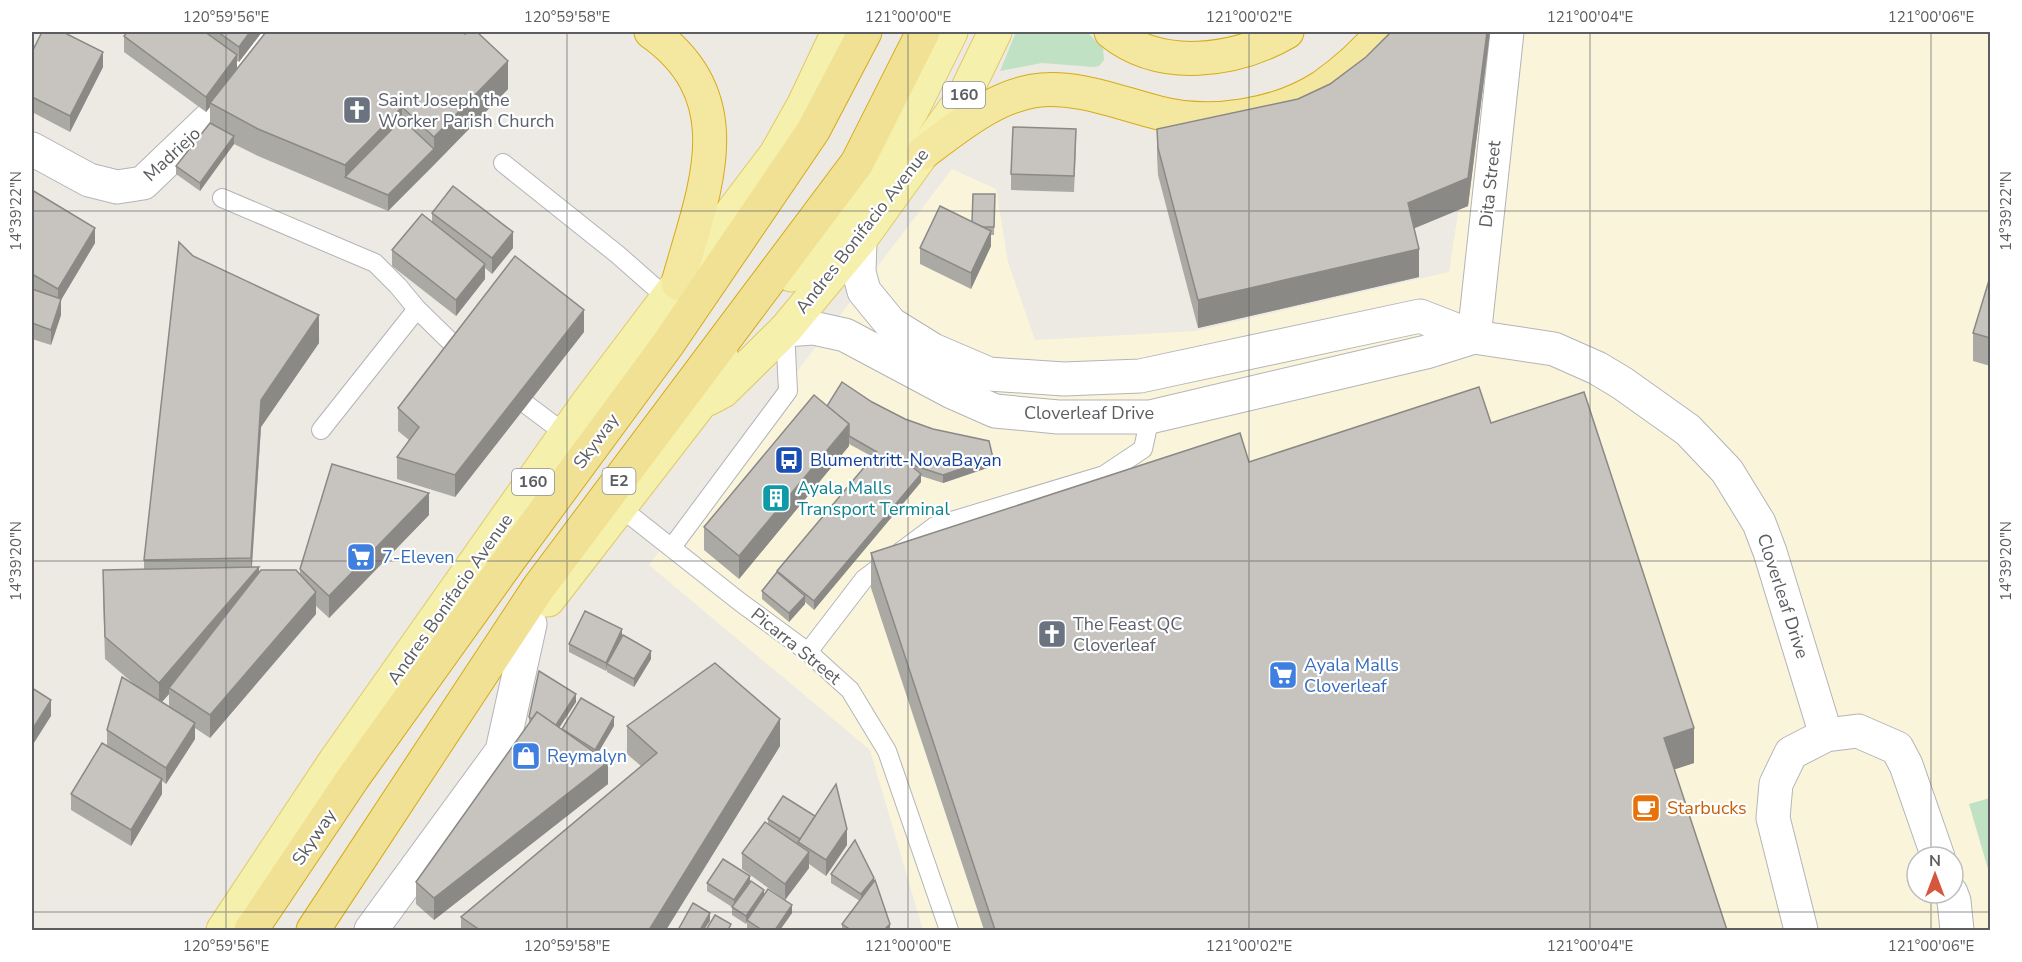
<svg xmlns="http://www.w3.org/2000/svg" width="2022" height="962" viewBox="0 0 2022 962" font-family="'Nunito Sans',sans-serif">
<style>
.commercial{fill:#faf5da;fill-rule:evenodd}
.green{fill:#c1e1c4}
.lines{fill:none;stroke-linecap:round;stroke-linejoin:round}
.service-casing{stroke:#b3b4b8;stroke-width:20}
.minor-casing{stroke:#b3b4b8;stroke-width:35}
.primary-casing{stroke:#e1c966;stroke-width:35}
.trunk-casing{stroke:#d6aa18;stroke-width:35}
.motorway-casing{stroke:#d6aa18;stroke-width:35}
.service{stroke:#fff;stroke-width:18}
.minor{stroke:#fff;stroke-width:33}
.primary{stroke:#f6f0ad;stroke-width:33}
.trunk{stroke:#f4e8a0;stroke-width:33}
.motorway{stroke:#f1e194;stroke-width:33}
.wall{fill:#aba9a4;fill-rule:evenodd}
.shaded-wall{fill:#8b8986}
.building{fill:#c7c4bf;stroke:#8b8986;stroke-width:1.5}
.ticks{fill:none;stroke:#5b5d61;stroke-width:1.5;stroke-opacity:0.45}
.labels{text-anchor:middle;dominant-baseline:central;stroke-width:4.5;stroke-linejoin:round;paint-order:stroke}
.shield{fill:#fff;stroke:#8c8e90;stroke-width:1.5}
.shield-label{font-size:16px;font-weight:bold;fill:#5b5d61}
.worship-label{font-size:18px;fill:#5b616d;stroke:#fff;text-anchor:start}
.street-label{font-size:18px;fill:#5b5d61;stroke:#fff}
.transit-label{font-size:18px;fill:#164399;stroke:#fff;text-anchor:start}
.culture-label{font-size:18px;fill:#0d838f;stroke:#fff;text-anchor:start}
.shop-label{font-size:18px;fill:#366cbe;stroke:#fff;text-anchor:start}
.food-label{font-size:18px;fill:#c56008;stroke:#fff;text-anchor:start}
.neatline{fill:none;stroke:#5b5d61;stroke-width:2}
.ticks-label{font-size:15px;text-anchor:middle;fill:#5b5d61}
</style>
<rect width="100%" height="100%" fill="#eceae2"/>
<!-- commercial -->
<path class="commercial" d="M1486 32H1990V930H923L870 750 649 565 952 169 996 189 1008 262 1035 340 1195 331 1449 272ZM1917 857H1953V893H1917Z"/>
<!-- green -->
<g class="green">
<path d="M1016 32H1087L1103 48 1104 60 1099 66 1094 67 1042 63 1000 71Z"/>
<path d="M1990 798V876L1969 804Z"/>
</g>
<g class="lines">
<!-- service casing -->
<g class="service-casing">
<g id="service">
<path d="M503 163 617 254 667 298"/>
<path d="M222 198 375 263 398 286 417 309 459 350"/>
<path d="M527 405 567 435"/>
<path d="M321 430 417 309"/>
<path d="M621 508 740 602 808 652 850 690 887 751 949 930"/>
<path d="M672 547 788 391 785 330"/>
<path d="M808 652 864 579 935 526 1104 475 1143 449 1150 417"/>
</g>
</g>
<!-- minor casing -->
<g class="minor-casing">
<g id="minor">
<path d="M32 149 89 180 117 187 143 183 213 116 276 32"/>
<path d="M860 240 859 272 864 291 891 324 933 350 989 374 1064 379 1140 376 1420 316 1474 337 1554 349 1597 368 1622 383 1688 430 1727 471 1759 523 1770 552 1826 735"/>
<path d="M785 330 813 328 845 335 952 392 995 411 1058 417H1150L1426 352 1474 337"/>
<path d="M1474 337 1507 32"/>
<path d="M1951 893 1954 901 1957 930"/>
<path d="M371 930 502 751 530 624"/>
<path d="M1801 930 1773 818 1776 784 1791 753 1826 735 1858 731 1897 748 1906 765 1938 857"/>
</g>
</g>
<!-- primary casing -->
<g class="primary-casing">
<g id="primary">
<path d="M791 275 872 174 911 112 951 32"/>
<path d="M708 399 723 391 785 330 860 240 964 96 995 32"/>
<path d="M548 600 699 405 710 373 722 358"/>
<path d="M223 930 335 761 586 405 776 154 804 104 838 32"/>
</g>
</g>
<!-- trunk casing -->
<g class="trunk-casing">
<g id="trunk">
<path d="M651 32C746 99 703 192 678 283"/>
<path d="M1111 32C1161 72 1235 62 1287 32"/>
<path d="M923 153C955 129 992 98 1033 91 1075 84 1119 103 1159 113 1211 126 1277 116 1322 87 1345 71 1365 53 1382 32"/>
</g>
</g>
<!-- motorway casing -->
<g class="motorway-casing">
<g id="motorway">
<path d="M251 930 353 778 509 560 668 344 813 131 865 32"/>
<path d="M313 930 539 587 857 163 923 32"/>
</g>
</g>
<!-- service -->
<use href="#service" class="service"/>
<!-- minor -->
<use href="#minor" class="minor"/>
<!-- primary -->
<use href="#primary" class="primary"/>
<!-- trunk -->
<use href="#trunk" class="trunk"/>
<!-- motorway -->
<use href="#motorway" class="motorway"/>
</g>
<!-- wall -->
<g class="wall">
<path d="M127 32H262L239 62 237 61V69L508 89 388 211 258 156 234 144 200 191 176 174V166L210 123V107L206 112 124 52V36Z"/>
<path d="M1391 32H1490L1468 206 1414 228 1419 277 1198 328 1158 175 1157 156V129L1298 99 1330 84 1366 57Z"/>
<path d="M32 52 103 67 70 132 32 112Z"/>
<path d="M1076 145 1074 192 1011 190V174Z"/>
<path d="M32 190 95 243 61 300V315L51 345 32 339Z"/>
<path d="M995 194 994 235H991V246L971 289 920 264V248L972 222Z"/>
<path d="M432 213 513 248 492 274 485 268V279L456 316 392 266V250L432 222Z"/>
<path d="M193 256 319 343 261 427 252 567 259 573 300 575V569L429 515 329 618 316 606V614L210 738 195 728V739L166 784 162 781V794L131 846 71 810V794L107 746V730L135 685 105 659 103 593 144 570V560ZM169 694V707L162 702Z"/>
<path d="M1990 277V366L1973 361V333Z"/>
<path d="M584 332 455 497 397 479V457L409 440 398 431V408Z"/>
<path d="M872 402 993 466 943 483 921 476V482L814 610 805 602V604L789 622 762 599V591L873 457 849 444V446L739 579 704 550V527L827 406Z"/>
<path d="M1491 423 1694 763 1674 769 1727 930H984L871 588V553L1249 462Z"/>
<path d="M622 637 651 659 634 687 607 672V669L606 671 569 652V644Z"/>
<path d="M576 702 559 727 562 729 614 726 597 754 608 784 434 920 416 904V882L529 724V717Z"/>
<path d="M627 726 780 746 666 930H461V917L641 766 627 754Z"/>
<path d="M768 819 847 845 826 876 809 864V868L785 900 742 869V853L768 824Z"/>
<path d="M831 874 874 883 890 930H842V924L860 901 831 883Z"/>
<path d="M707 883H750L764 894 792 913 780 930H750L747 929V922L746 924 732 915V907L707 891Z"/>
</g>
<!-- shaded-wall -->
<g class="shaded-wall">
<path d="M250 32H262L239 62V47Z"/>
<path d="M1487 32H1490L1468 206 1408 231V203Z"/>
<path d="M103 52V67L70 132V116Z"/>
<path d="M237 55V71L210 103V107L206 112V97Z"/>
<path d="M508 61V89L434 165V137Z"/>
<path d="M402 107V134L345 177V193V165Z"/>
<path d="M234 136V144L200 191V183Z"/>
<path d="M434 149V165L388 211V195Z"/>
<path d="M95 228V243L61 300V315L51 345V330L58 305V289Z"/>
<path d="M991 231V246L971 289V273Z"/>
<path d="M513 232V248L492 274V258Z"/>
<path d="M1419 249V277L1198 328V300Z"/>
<path d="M485 264V279L456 316V300Z"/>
<path d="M584 310V332L455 497V475Z"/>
<path d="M319 315V343L261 427 251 576 259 567V589L169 688V694L159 705V683L251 577V558L261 400Z"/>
<path d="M849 424V446L739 579V556Z"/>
<path d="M993 458V466L943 483V475Z"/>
<path d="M921 474V482L814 610V601Z"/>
<path d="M429 493V515L329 618V596Z"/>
<path d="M316 592V614L210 738V715Z"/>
<path d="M805 596V604L789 622V613Z"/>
<path d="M622 629V637L607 664 606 671V663Z"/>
<path d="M651 651V659L634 687V679Z"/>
<path d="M576 694V702L552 739V731Z"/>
<path d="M51 700V716L32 746V730Z"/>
<path d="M614 717V726L595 758V750Z"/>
<path d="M780 719V746L666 930H649Z"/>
<path d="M195 723V739L166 784V768Z"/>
<path d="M1694 728V763L1664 773V738Z"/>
<path d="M608 762V784L434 920V898Z"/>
<path d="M162 779V794L131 846V830Z"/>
<path d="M847 829V845L826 876V860Z"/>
<path d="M809 852V868L785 900V884Z"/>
<path d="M750 876V884L734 908V900Z"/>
<path d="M874 878V886L861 902V894Z"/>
<path d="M764 890V898L747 920 746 924V916Z"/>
<path d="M792 905V913L780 930H775Z"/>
<path d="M710 913V921L704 930H700Z"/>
<path d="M890 924V930H884Z"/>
</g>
<!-- building -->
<g class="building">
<path d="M42 32H63L103 52 70 116 32 97V52Z"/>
<path d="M127 32H205L237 55 206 97 124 36Z"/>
<path d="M218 32H250L239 47Z"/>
<path d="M266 32H462L465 34 468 32H477L508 61 434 137 402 107 345 165 258 129 210 103Z"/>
<path d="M1391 32H1487L1468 178 1408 203 1419 249 1198 300 1158 148 1157 129 1298 99 1330 84 1366 57Z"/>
<path d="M402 119 434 149 388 195 345 177Z"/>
<path d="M210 123 234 136 200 183 176 166Z"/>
<path d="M1013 127 1076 129 1074 176 1011 174Z"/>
<path d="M453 186 513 232 492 258 432 213Z"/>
<path d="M32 190 95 228 58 289 32 274Z"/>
<path d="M973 194H995L994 227H983L972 222Z"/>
<path d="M940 206 991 231 971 273 920 248Z"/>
<path d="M422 214 485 264 456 300 392 250Z"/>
<path d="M179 242 193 256 319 315 261 400 251 558 144 560Z"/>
<path d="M515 256 584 310 455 475 397 457 419 427 398 408Z"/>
<path d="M1990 277V338L1973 333Z"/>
<path d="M32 289 61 299 51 330 32 323Z"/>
<path d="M842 382 872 402 905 419 933 429 989 441 993 458 943 475 909 464 921 474 814 601 777 571 877 452 849 436V424L827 406Z"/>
<path d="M1479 387 1491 423 1584 392 1694 728 1664 738 1727 930H995L871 553 1240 433 1249 462Z"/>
<path d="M814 395 849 424 739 556 704 527Z"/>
<path d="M332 464 429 493 329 596 300 569Z"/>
<path d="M259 567 159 683 105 637 103 570Z"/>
<path d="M261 570H296L316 592 210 715 169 688Z"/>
<path d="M777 572 805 596 789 613 762 591Z"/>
<path d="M585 611 622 629 606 663 569 644Z"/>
<path d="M623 635 651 651 634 679 607 664Z"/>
<path d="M715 663 780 719 649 930H480L461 917 657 753 627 726Z"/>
<path d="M539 671 576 694 556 725 537 712 532 719 529 717Z"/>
<path d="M122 677 195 723 166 768 107 730Z"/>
<path d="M32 688 51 700 32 730Z"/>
<path d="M581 698 614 717 595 750 562 729Z"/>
<path d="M537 712 608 762 434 898 416 882Z"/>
<path d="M102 743 162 779 131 830 71 794Z"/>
<path d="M836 784 847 829 826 860 798 842Z"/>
<path d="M783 796 815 816 800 839 768 819Z"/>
<path d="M765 822 809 852 785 884 742 853Z"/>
<path d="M855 840 874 878 861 894 831 874Z"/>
<path d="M723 859 750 876 734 900 707 883Z"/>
<path d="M875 880 890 924 884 930H851L842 924Z"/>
<path d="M751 881 764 890 746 916 732 907Z"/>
<path d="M768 889 792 905 775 930H762L747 920Z"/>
<path d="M693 903 710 913 700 930H678Z"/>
<path d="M715 915 731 924 728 930H706Z"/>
</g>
<!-- ticks -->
<path class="ticks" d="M226 32V930M567 32V930M908 32V930M1249 32V930M1590 32V930M1931 32V857M32 211H1990M32 561H1990M1931 893V930M32 912H1990"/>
<!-- icons -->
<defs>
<g id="church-square" transform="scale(1.5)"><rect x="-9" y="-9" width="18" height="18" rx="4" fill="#6b7280" stroke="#fff"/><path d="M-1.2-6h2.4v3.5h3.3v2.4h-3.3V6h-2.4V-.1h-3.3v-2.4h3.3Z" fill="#fff"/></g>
<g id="bus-square" transform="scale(1.5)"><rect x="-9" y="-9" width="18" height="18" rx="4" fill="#1a4fb4" stroke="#fff"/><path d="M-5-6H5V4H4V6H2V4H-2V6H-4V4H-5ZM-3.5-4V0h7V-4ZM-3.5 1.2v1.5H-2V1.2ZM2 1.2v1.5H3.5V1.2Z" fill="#fff"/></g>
<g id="building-square" transform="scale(1.5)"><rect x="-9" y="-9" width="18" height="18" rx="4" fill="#0f9aa8" stroke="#fff"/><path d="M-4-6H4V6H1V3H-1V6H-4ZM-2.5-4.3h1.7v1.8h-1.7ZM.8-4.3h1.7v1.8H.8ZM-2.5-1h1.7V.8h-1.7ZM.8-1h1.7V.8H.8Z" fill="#fff"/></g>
<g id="supermarket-square" transform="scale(1.5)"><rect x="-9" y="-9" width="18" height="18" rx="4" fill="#3f7fe0" stroke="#fff"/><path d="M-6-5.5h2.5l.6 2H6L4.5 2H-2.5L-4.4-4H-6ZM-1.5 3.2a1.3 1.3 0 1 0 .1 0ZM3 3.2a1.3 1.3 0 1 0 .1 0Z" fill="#fff"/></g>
<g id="shop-square" transform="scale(1.5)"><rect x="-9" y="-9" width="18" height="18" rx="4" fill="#3f7fe0" stroke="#fff"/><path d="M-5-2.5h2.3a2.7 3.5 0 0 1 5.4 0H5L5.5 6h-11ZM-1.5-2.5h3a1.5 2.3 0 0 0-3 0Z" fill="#fff"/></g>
<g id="cafe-square" transform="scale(1.5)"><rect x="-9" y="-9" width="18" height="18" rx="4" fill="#e8710a" stroke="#fff"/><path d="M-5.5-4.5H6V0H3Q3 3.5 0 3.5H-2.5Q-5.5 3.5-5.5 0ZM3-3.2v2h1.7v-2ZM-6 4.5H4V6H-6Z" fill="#fff"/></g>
</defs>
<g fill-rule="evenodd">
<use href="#church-square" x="357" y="110"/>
<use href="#bus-square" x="789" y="460"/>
<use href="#building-square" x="776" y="498"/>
<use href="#supermarket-square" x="361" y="557"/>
<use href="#church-square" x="1052" y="634"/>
<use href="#supermarket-square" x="1283" y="675"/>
<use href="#shop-square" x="526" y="756"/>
<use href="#cafe-square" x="1646" y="808"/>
</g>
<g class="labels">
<!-- shield labels -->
<g class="shield">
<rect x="943" y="82" width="42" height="26" rx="4.5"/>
<rect x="602.5" y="468" width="33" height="26" rx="4.5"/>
<rect x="512" y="469" width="42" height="26" rx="4.5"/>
</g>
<g class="shield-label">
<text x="964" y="95">160</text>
<text x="619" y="481">E2</text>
<text x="533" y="482">160</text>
</g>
<!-- worship labels -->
<g class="worship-label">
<text x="378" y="100">Saint Joseph the<tspan x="378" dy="21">Worker Parish Church</tspan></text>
<text x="1073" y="624">The Feast QC<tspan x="1073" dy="21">Cloverleaf</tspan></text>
</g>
<!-- street labels -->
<g class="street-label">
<text transform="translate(172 154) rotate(-43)">Madriejo</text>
<text transform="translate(1490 184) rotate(-84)">Dita Street</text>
<text transform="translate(862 231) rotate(-52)">Andres Bonifacio Avenue</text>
<text x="1089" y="413">Cloverleaf Drive</text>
<text transform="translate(596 441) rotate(-54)">Skyway</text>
<text transform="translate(1783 596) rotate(72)">Cloverleaf Drive</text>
<text transform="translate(450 599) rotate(-55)">Andres Bonifacio Avenue</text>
<text transform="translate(796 646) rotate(39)">Picarra Street</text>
<text transform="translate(314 837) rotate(-56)">Skyway</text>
</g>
<!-- transit labels -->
<g class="transit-label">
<text x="810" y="460">Blumentritt-NovaBayan</text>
</g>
<!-- culture labels -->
<g class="culture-label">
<text x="797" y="488">Ayala Malls<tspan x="797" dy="21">Transport Terminal</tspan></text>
</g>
<!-- shop labels -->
<g class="shop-label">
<text x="382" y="557">7-Eleven</text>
<text x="1304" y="665">Ayala Malls<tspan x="1304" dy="21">Cloverleaf</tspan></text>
<text x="547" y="756">Reymalyn</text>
</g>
<!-- food labels -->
<g class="food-label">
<text x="1667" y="808">Starbucks</text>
</g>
</g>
<!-- border -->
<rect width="2022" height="962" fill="none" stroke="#ffffff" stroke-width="66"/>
<!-- north arrow -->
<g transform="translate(1935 875)"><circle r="28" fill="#ffffff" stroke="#bdbec0" stroke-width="1.5"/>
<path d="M0-4.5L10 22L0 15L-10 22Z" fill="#d6563e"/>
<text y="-9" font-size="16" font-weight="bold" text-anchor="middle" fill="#5b5d61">N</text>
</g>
<rect x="33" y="33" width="1956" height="896" class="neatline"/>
<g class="ticks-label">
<text x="226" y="22">120°59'56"E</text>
<text x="567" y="22">120°59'58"E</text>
<text x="908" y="22">121°00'00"E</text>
<text x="1249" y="22">121°00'02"E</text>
<text x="1590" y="22">121°00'04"E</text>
<text x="1931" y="22">121°00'06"E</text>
<text transform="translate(16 211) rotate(-90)" y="5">14°39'22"N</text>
<text transform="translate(2006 211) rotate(-90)" y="5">14°39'22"N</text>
<text transform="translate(16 561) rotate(-90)" y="5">14°39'20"N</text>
<text transform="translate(2006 561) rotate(-90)" y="5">14°39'20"N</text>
<text x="226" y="951">120°59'56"E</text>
<text x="567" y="951">120°59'58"E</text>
<text x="908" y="951">121°00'00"E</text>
<text x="1249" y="951">121°00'02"E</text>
<text x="1590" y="951">121°00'04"E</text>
<text x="1931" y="951">121°00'06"E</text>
</g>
</svg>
